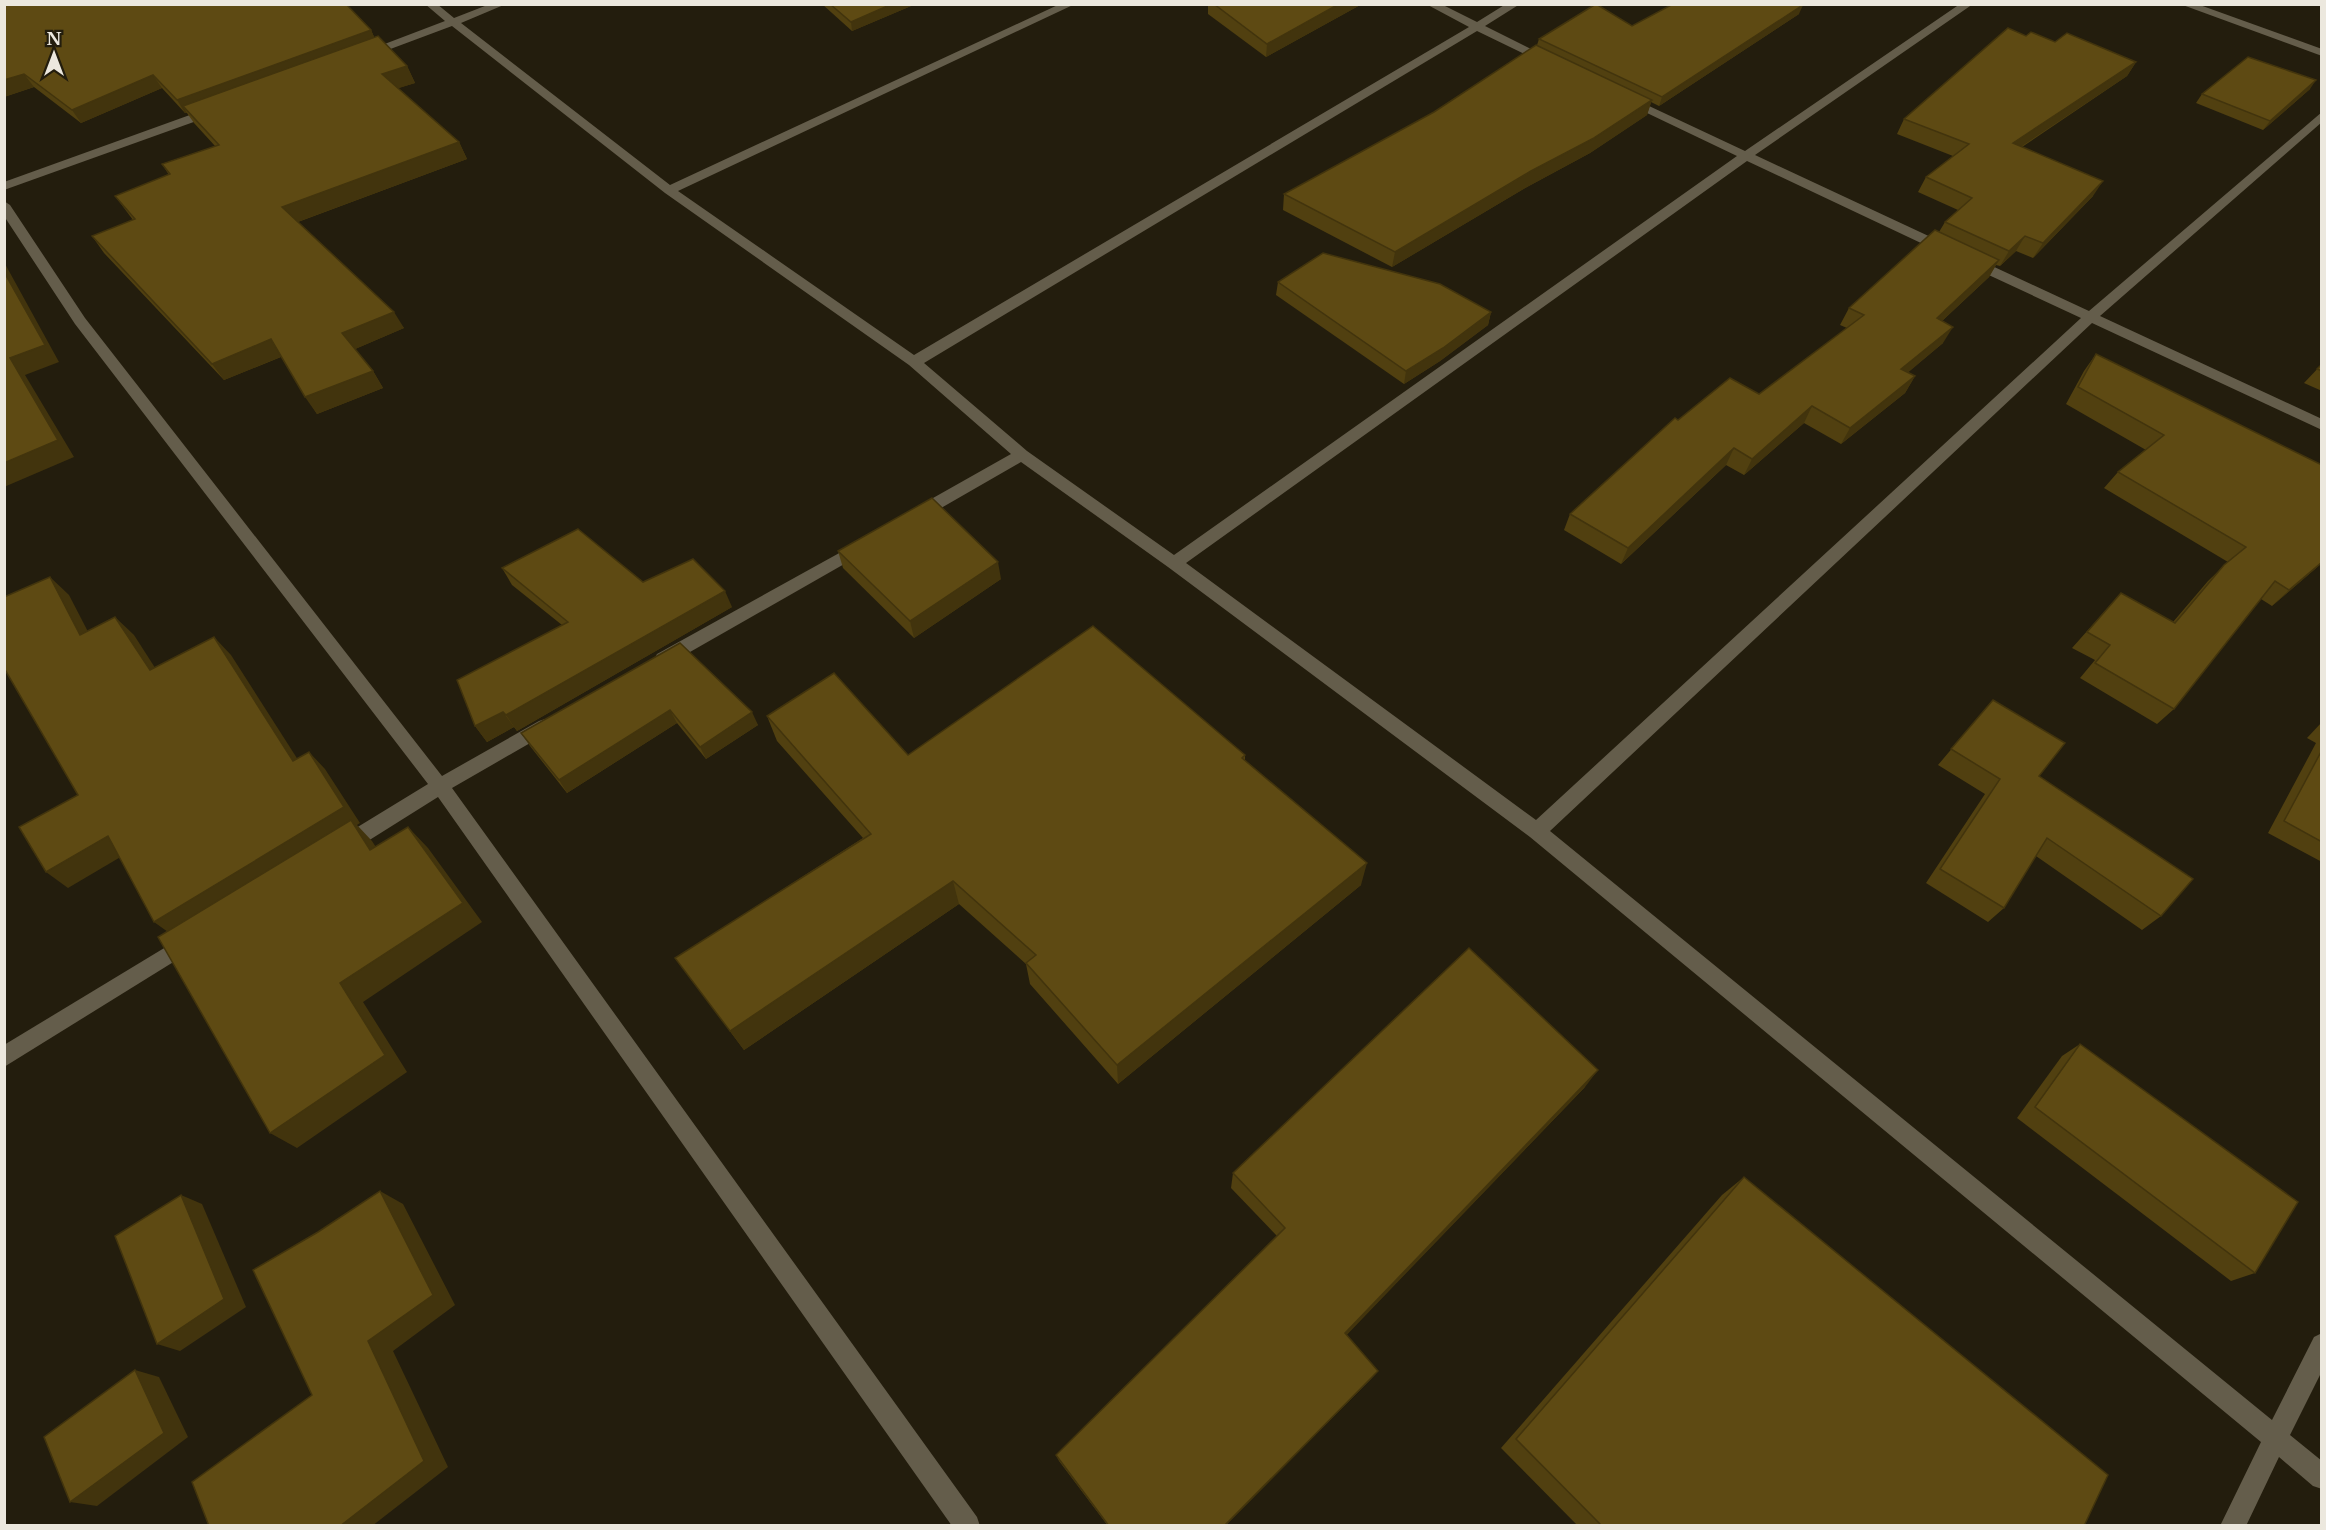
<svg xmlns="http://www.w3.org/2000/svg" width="2326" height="1530" viewBox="0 0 2326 1530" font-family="'Libre Baskerville',serif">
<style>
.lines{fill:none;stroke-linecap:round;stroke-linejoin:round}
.street{fill:#645d4b;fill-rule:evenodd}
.wall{fill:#514010}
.shaded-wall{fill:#42340d}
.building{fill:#5e4a13;stroke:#42340d;stroke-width:1.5}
</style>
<rect width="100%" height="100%" fill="#231d0d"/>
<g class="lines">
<!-- street -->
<g class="street">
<path d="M425 4H437L454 18 490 4H506L461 23 670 185 1060 4H1075L678 191 914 355 1469 27 1426 4H1441L1477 22 1506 4H1520L1485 26 1553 60V64H1545L1477 31 924 363 1027 451 1174 555 1737 156 1624 102V98H1632L1745 151 1960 4H1973L1755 155 1950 246 1952 249 1950 252H1940L1747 161 1186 563 1536 820 2081 318 1965 264 1963 261 1965 258H1975L2089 311 2322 112V122L2100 316 2322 419V430L2092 323 1550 831 2272 1420 2314 1337 2322 1333V1371L2290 1435 2322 1461V1489L2313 1486 2279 1457 2246 1526H2220L2261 1442 1530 837 1168 567 1021 462 922 519H910L908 515 910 511 1011 454 909 365 665 193 452 26 369 57H361V53L445 21Z"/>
<path d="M2180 4H2197L2322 49V56Z"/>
<path d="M212 107 216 108V114L4 190V182Z"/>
<path d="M4 201 10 205 85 318 442 776 539 721 545 719 551 721 554 726 551 731 452 788 977 1517 980 1526H952L438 797 352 851 345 853 338 851 336 845 338 839 428 784 75 324 4 216Z"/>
<path d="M861 541 867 543 869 547 867 551 669 664 663 666 657 664 654 659 657 654Z"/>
<path d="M189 933 196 936 199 942 196 948 4 1067V1045Z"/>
</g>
</g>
<!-- wall -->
<g class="wall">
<path d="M4 4 371 30 374 37 407 66 415 83 398 88 459 142 467 159 298 222 404 328 355 349 373 371 383 388 317 414 281 357 224 380 104 253 92 236 133 220 115 196 169 175 162 164 215 146 194 123 187 113H185L162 88 81 123 34 87 4 97Z"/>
<path d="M822 4H911V6L852 31Z"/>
<path d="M1208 4H1362L1266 57 1208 14Z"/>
<path d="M1799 14 1659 106 1651 102 1647 115 1590 153 1527 187 1392 267 1283 210 1284 194 1434 112 1537 45 1539 39 1632 26Z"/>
<path d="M2026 36 2136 62 2127 76 2022 147 2093 196 2033 258 2016 251 2000 266 1996 265 1989 277 1942 321 1943 343 1908 372 1915 376 1905 393 1841 444 1804 423 1744 475 1726 465 1621 564 1564 530 1570 514 1678 420 1759 394 1847 328 1840 325 1849 308 1939 232 1945 222 1958 210 1918 192 1926 177 1953 156 1897 134 1904 119Z"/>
<path d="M2310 89 2263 130 2196 103 2202 94Z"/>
<path d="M1278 282 1491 312 1488 325 1440 361 1404 384 1276 295Z"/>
<path d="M2096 354 2322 465V563L2272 606 2261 599 2174 709 2157 724 2080 678 2095 660 2072 648 2121 593 2173 622 2208 581 2228 562 2104 488 2118 472 2146 450 2066 404 2084 371Z"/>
<path d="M2322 364V391L2304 383Z"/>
<path d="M838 551 1001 579 914 638 843 568Z"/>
<path d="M502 568 643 582 732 607 517 731 514 727 487 742 475 726 562 625 512 585Z"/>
<path d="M680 643 758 725 706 759 677 723 567 793 530 746 521 733Z"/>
<path d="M1993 700 2039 776 2161 916 2142 930 2036 856 2004 908 1988 922 1926 883 1985 794 1938 765Z"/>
<path d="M767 716 908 755H1245V760L1361 885 1118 1084 1030 984 1026 964 959 904 744 1050 675 958 863 838 777 741Z"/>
<path d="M2322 722V862L2268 833 2316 743 2307 738Z"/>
<path d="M2080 1044 2255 1273 2231 1281 2017 1118 2062 1056Z"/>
<path d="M1585 1087 1346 1335 1378 1371 1371 1379 1225 1526H1108L1059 1461 1056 1455 1277 1236 1231 1188 1233 1173Z"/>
<path d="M1744 1177 2084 1526H1578L1501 1448 1722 1195Z"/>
</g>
<!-- shaded-wall -->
<g class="shaded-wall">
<path d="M892 4H911V6L852 31 851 22Z"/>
<path d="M1339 4H1362L1266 57 1267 44Z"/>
<path d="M1803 5 1799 14 1659 106 1662 97Z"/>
<path d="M371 30 377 43 183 106 187 113H185L177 100Z"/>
<path d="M2136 62 2127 76 2004 158 2013 143Z"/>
<path d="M407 66 415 83 390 91 382 74Z"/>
<path d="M24 74 34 87 4 97V80Z"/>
<path d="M153 75 162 88 81 123 72 110Z"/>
<path d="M2316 80 2310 89 2263 130 2270 121Z"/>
<path d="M1652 100 1647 115 1590 153 1527 187 1392 267 1395 252Z"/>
<path d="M459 142 467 159 292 224 282 207Z"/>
<path d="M2103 181 2093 196 2033 258 2043 243Z"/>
<path d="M2025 236 2016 251 2000 266 2009 251Z"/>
<path d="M1999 260 1989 277 1927 335 1937 318Z"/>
<path d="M4 262 59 362 25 375 74 457 4 487Z"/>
<path d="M394 312 404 328 353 350 342 333Z"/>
<path d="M1491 312 1488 325 1440 361 1404 384 1406 371Z"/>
<path d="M1953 327 1943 343 1892 386 1901 369Z"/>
<path d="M271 339 283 356 224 380 212 364Z"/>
<path d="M373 371 383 388 317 414 305 397Z"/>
<path d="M1915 376 1905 393 1841 444 1850 428Z"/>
<path d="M1812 406 1804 423 1744 475 1752 459Z"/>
<path d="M1734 448 1726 465 1621 564 1628 548Z"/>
<path d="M998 562 1001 579 914 638 910 621Z"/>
<path d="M2322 562V563L2272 606 2289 590Z"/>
<path d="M50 577 69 595 99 653 80 635Z"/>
<path d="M725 591 732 607 517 731 506 715Z"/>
<path d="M115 617 134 635 168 688 150 670Z"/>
<path d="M214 637 231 655 309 777 293 761Z"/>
<path d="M670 710 677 723 567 793 559 780Z"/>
<path d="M503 712 514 727 487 742 475 726Z"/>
<path d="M752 712 758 725 706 759 700 747Z"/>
<path d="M309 752 325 769 360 823 357 825 372 841 391 871 175 937 154 922Z"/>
<path d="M408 827 428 848 482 922 363 1002 407 1072 297 1148 270 1133Z"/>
<path d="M108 836 129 852 68 888 46 872Z"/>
<path d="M1367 863 1361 885 1118 1084 1117 1065Z"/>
<path d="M953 881 959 904 744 1050 730 1031Z"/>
<path d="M1598 1070 1585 1087 1339 1343 1345 1333Z"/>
<path d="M380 1191 403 1204 455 1305 393 1351 448 1467 372 1526H340L368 1341Z"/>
<path d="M181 1195 202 1204 246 1307 180 1351 157 1344Z"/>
<path d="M135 1370 159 1377 188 1437 97 1506 70 1502Z"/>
<path d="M1378 1371 1371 1379 1225 1526H1224Z"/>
</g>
<!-- building -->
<g class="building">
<path d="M4 4H346L371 30 177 100 153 75 72 110 24 74 4 80Z"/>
<path d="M830 4H892L851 22Z"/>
<path d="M1214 4H1339L1267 44Z"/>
<path d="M1596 4 1632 26 1673 4 1803 5 1662 97 1539 39Z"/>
<path d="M2008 28 2026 36 2031 32 2055 42 2067 33 2136 62 2013 143 2103 181 2043 243 2025 236 2009 251 1945 222 1972 198 1926 177 1969 144 1904 119Z"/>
<path d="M378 36 407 66 382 74 459 142 282 207 394 312 342 333 373 371 305 397 271 339 212 364 92 236 135 219 115 196 170 174 162 164 219 145 183 106Z"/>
<path d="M1536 45 1652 100 1594 138 1531 171 1395 252 1284 194 1434 112Z"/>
<path d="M2248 57 2316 80 2270 121 2202 94Z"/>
<path d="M1935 230 1999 260 1937 318 1953 327 1901 369 1915 376 1850 428 1812 406 1752 459 1734 448 1628 548 1570 514 1675 418 1678 420 1730 378 1759 394 1864 315 1849 308Z"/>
<path d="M1323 253 1440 284 1491 312 1443 348 1406 371 1278 282Z"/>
<path d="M4 272 45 345 10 358 58 440 4 463Z"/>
<path d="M2096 354 2322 465V562L2289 590 2275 581 2174 709 2095 663 2110 645 2087 632 2121 593 2175 623 2224 565 2246 547 2118 472 2164 435 2078 387Z"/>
<path d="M2322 364V371L2317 369Z"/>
<path d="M932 498 998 562 910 621 838 551Z"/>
<path d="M578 529 643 582 693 559 725 591 506 715 503 712 475 726 457 680 568 622 502 568Z"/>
<path d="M50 577 80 635 115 617 150 670 214 637 293 761 309 752 344 807 154 922 108 836 46 872 19 827 78 795 4 668V597Z"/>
<path d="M1093 626 1245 755 1242 758 1367 863 1117 1065 1026 963 1036 955 953 881 730 1031 675 958 871 834 767 716 834 673 908 755Z"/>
<path d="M680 643 752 712 700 747 670 710 559 780 521 733Z"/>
<path d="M1993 700 2065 743 2039 776 2193 879 2161 916 2047 838 2004 908 1940 869 2000 779 1951 749Z"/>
<path d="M2322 750V842L2284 821Z"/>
<path d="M351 820 370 850 408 827 463 903 340 983 385 1055 270 1133 158 937Z"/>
<path d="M1469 948 1598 1070 1345 1333 1378 1371 1224 1526H1109L1056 1455 1285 1228 1233 1173Z"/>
<path d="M2080 1044 2298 1202 2255 1273 2035 1107Z"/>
<path d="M1744 1177 2108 1475 2084 1526H1602L1516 1439Z"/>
<path d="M380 1191 433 1295 368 1341 424 1461 340 1526H209L192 1482 312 1395 253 1270 318 1232Z"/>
<path d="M181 1195 224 1299 157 1344 115 1236Z"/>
<path d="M135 1370 164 1433 70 1502 44 1437Z"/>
</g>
<!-- border -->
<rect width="2326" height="1530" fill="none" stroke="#ece8de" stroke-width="12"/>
<!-- north arrow -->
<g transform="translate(54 54)" stroke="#231d0d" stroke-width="4.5" paint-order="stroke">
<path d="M0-4.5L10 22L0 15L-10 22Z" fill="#ece8de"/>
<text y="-9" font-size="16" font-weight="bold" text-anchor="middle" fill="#ece8de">N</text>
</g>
</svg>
